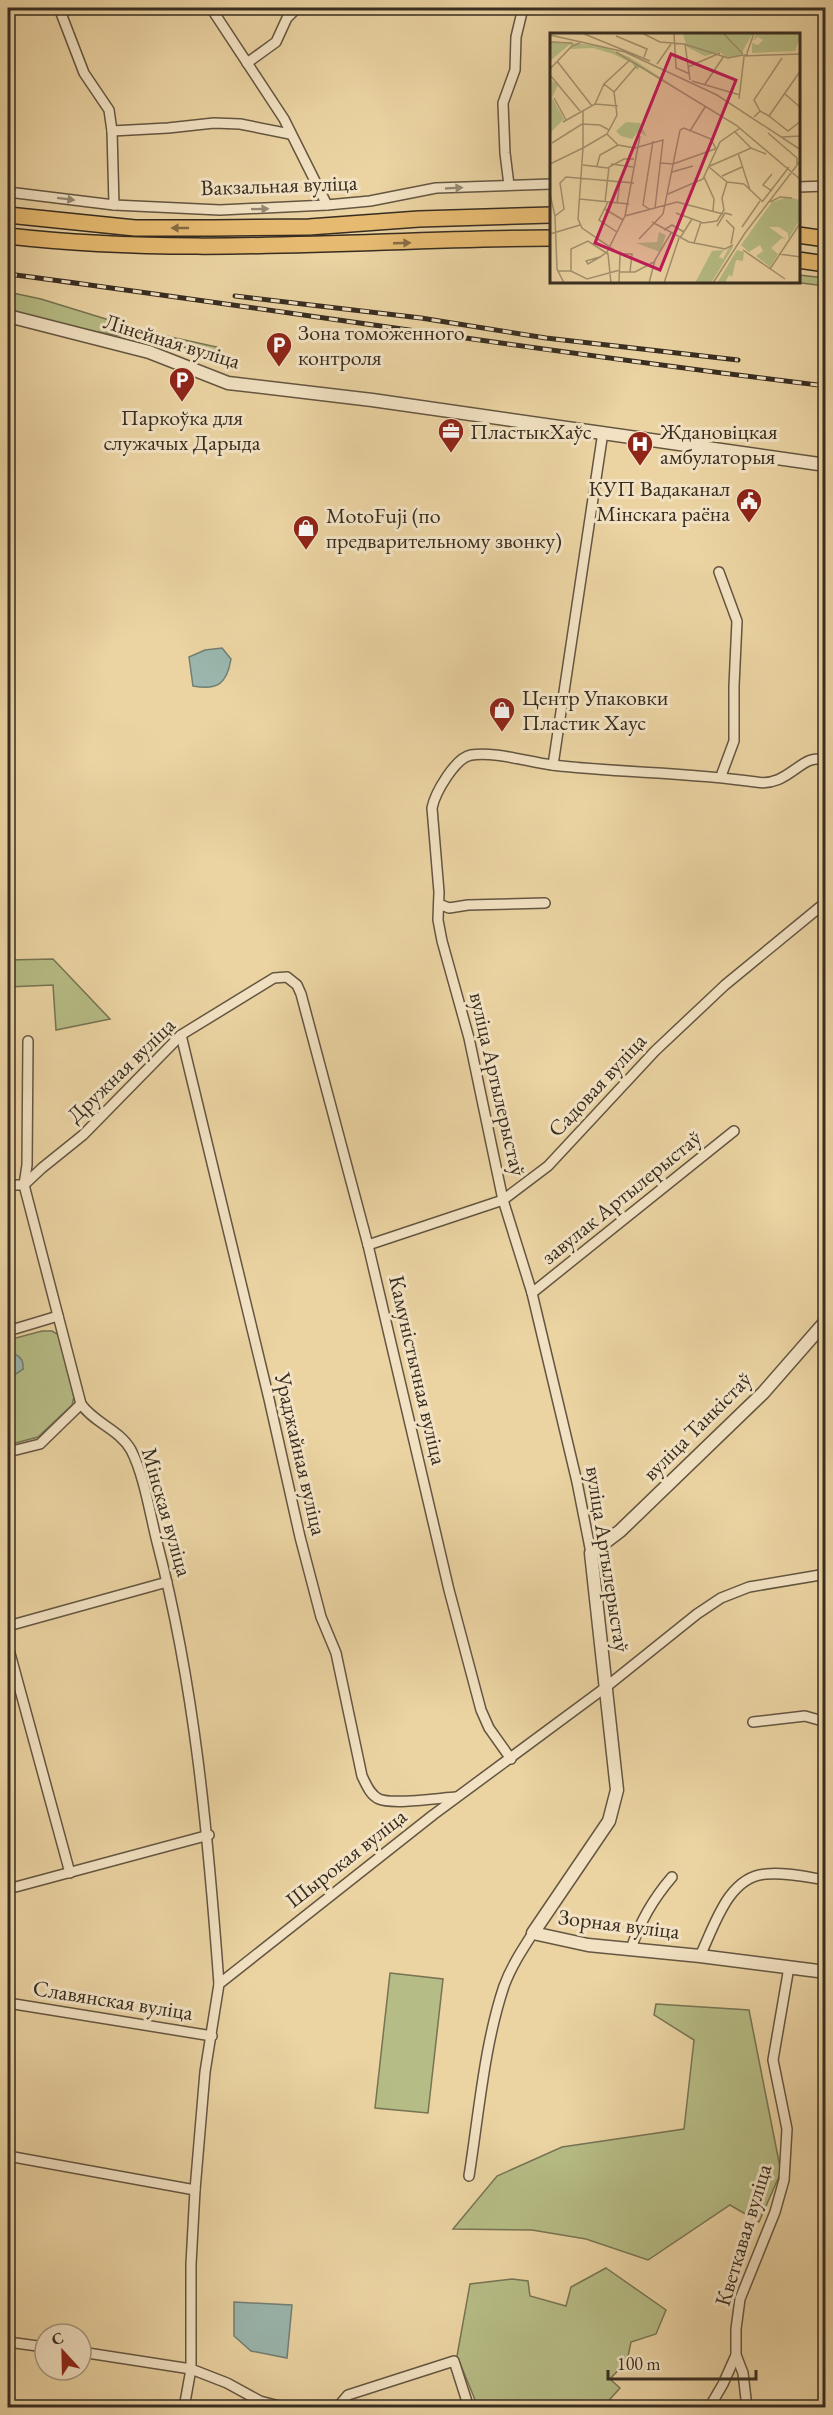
<svg xmlns="http://www.w3.org/2000/svg" width="833" height="2415" viewBox="0 0 833 2415" font-family="'EB Garamond',serif">
<style>
.green{fill:#b6bc85;stroke:#767453;stroke-width:1.5}
.water{fill:#9ab6ad;stroke:#727f75;stroke-width:1.5}
.lines{fill:none;stroke-linecap:round;stroke-linejoin:round}
.minor-casing{stroke:#645641;stroke-width:12}
.tertiary-casing{stroke:#645641;stroke-width:15}
.trunk-casing{stroke:#372d21;stroke-width:18}
.minor{stroke:#f2e2c3;stroke-width:9}
.tertiary{stroke:#f2e2c3;stroke-width:12}
.trunk{stroke:#e6ba71;stroke-width:15}
.rail-casing{stroke:#372d21;stroke-width:5}
.rail{stroke:#f2e2c3;stroke-width:3;stroke-dasharray:9;stroke-linecap:butt}
.oneway{fill:#948872}
.oneway2{fill:#866c45}
.labels{text-anchor:middle;dominant-baseline:central;stroke-width:6;stroke-linejoin:round;paint-order:stroke}
.street-label{font-size:22px;fill:#372d21;stroke:#f2e2c3}
.poi-label{font-size:22px;fill:#372d21;stroke:#f2e2c3;text-anchor:start}
.inset-road{fill:none;stroke:#a3916e;stroke-width:1.5}
.view{fill:#c2185b;fill-opacity:0.15;stroke:#c2185b;stroke-width:3}
.inset-edge{fill:none;stroke:#372d21;stroke-width:3}
</style>
<rect width="100%" height="100%" fill="#ebd3a2"/>
<filter id="stains"><feTurbulence type="fractalNoise" baseFrequency=".00333" numOctaves="4"/><feColorMatrix values="0 0 0 0 .2 0 0 0 0 .09 0 0 0 0 .02 0 0 0 .5 -.17"/></filter>
<radialGradient id="worn" r=".72"><stop offset=".6" stop-color="#630" stop-opacity="0"/><stop offset="1" stop-color="#630" stop-opacity=".3"/></radialGradient>
<!-- green -->
<g class="green">
<path d="M799 275 825 278V286L793 282H798Z"/>
<path d="M8 292 41 299 148 332 217 347 216 353 8 316Z"/>
<path d="M53 959 110 1019 56 1030 53 985 8 987V960Z"/>
<path d="M42 1331H52L59 1335 74 1397 72 1405 38 1437 8 1445V1379L23 1369 15 1354 8 1357V1340Z"/>
<path d="M390 1973 443 1979 428 2113 375 2108Z"/>
<path d="M656 2004 749 2010 781 2172 759 2222 730 2205 648 2260 586 2239 532 2230 453 2229 497 2176 562 2147 684 2129 694 2040 654 2015Z"/>
<path d="M606 2268 666 2310 656 2334 631 2342 627 2361 610 2379 620 2388 603 2407H478L457 2356 470 2284 512 2279 528 2281 530 2296 566 2306 571 2287Z"/>
</g>
<!-- water -->
<g class="water">
<path d="M222 648 231 659C227 683 218 691 193 686L189 657 205 650Z"/>
<path d="M15 1354C21 1357 24 1361 23 1369L8 1379V1357Z"/>
<path d="M234 2302 292 2305 287 2358 251 2351 234 2336Z"/>
</g>
<g class="lines">
<!-- minor casing -->
<g class="minor-casing">
<g id="minor">
<path d="M59 8 84 73 109 110 112 131 168 128 214 123 240 124 290 134"/>
<path d="M211 8 284 119 327 205"/>
<path d="M247 63 276 42 287 18 297 8"/>
<path d="M112 131 114 205"/>
<path d="M509 185 505 153 503 103 515 70 516 37 523 8"/>
<path d="M798 187 826 186"/>
<path d="M8 192 114 205 220 210 327 205 370 201 436 188 551 184"/>
<path d="M719 572 737 621 734 686V741L721 776"/>
<path d="M553 765 603 432"/>
<path d="M439 904 449 908 468 905 545 903"/>
<path d="M181 1035 269 1399 300 1537 321 1617 336 1653 362 1776C366 1784 370 1795 379 1799 392 1805 440 1798 456 1797"/>
<path d="M28 1041 27 1165 24 1185 81 1404C94 1423 119 1429 131 1450 144 1475 150 1514 157 1542 195 1687 208 1835 219 1984"/>
<path d="M8 1185H24L42 1168 83 1135 181 1035 274 978 287 977 297 985 301 994 368 1245 449 1590 481 1710 489 1728 511 1759"/>
<path d="M368 1245 503 1200 548 1166 655 1051 725 985 826 902"/>
<path d="M532 1293 734 1131"/>
<path d="M8 1331 58 1316"/>
<path d="M8 1452 40 1444 81 1404"/>
<path d="M591 1553 577 1482 532 1293 503 1200 469 1038 442 941 438 920 439 892 432 808C435 793 455 758 471 755 494 751 528 762 552 765 620 773 689 772 756 782 790 788 802 750 826 761"/>
<path d="M8 1626 167 1582"/>
<path d="M8 1646 70 1873"/>
<path d="M753 1722 805 1716 826 1722"/>
<path d="M8 1889 209 1835"/>
<path d="M631 1949C640 1921 653 1899 672 1877"/>
<path d="M700 1956C714 1927 728 1876 766 1874 785 1872 806 1877 826 1880"/>
<path d="M8 2003 212 2036"/>
<path d="M8 2156 195 2190"/>
<path d="M469 2176C479 2113 484 2046 504 1986 511 1967 522 1950 533 1933"/>
<path d="M8 2342 45 2347"/>
<path d="M81 2352 191 2369 227 2383 260 2401 287 2408"/>
<path d="M184 2408 191 2369V2264L195 2190 205 2072 219 1984 433 1815 606 1687 697 1614 721 1598 749 1587 826 1574"/>
<path d="M337 2408 348 2395 454 2361 469 2408"/>
<path d="M709 2408 723 2384 736 2355"/>
<path d="M747 2408 743 2373 736 2355V2329L740 2299 775 2212 784 2180 787 2129 773 2060 789 1967"/>
</g>
</g>
<!-- tertiary casing -->
<g class="tertiary-casing">
<g id="tertiary">
<path d="M8 316 149 352 228 383 372 400 826 465"/>
<path d="M826 1321 763 1393 620 1531 591 1553 617 1790 609 1821 533 1933 588 1945 700 1956 826 1972"/>
</g>
</g>
<!-- trunk casing -->
<g class="trunk-casing">
<g id="trunk">
<path d="M8 215 135 228H213L309 227 419 219 551 215"/>
<path d="M798 235 826 239"/>
<path d="M8 236C191 257 368 239 551 238"/>
<path d="M798 260 826 264"/>
</g>
</g>
<!-- minor -->
<use href="#minor" class="minor"/>
<!-- tertiary -->
<use href="#tertiary" class="tertiary"/>
<!-- trunk -->
<use href="#trunk" class="trunk"/>
<!-- rail casing -->
<g class="rail-casing">
<g id="rail">
<path d="M8 274C280 310 552 353 826 386"/>
<path d="M235 296 421 318 546 338 738 360"/>
</g>
</g>
<!-- rail -->
<use href="#rail" class="rail"/>
</g>
<!-- one-way arrows -->
<defs><path id="oneway-solid" d="M-6-.8H1V-3.2L6.5 0L1 3.2V.8H-6Z" transform="scale(1.5)"/></defs>
<g class="oneway">
<use href="#oneway-solid" transform="translate(454 188) rotate(-3)"/>
<use href="#oneway-solid" transform="translate(66 199) rotate(7)"/>
<use href="#oneway-solid" transform="translate(260 209) rotate(-1)"/>
</g>
<g class="oneway2">
<use href="#oneway-solid" transform="translate(180 228) rotate(-180)"/>
<use href="#oneway-solid" transform="translate(402 243) rotate(-2)"/>
</g>
<!-- icons -->
<defs>
<g id="parking-pin" transform="scale(1.35)"><path d="M0 17L-7.5 6A9.5 9.5 0 1 1 7.5 6Z" fill="#8f2418" stroke="#f2e2c3"/><path d="M-3.5-5.5H1a3.5 3.5 0 0 1 0 7H-1V5.5H-3.5ZM-1-3.4V-.6H.8a1.4 1.4 0 0 0 0-2.8Z" fill="#fff"/></g>
<g id="office-pin" transform="scale(1.35)"><path d="M0 17L-7.5 6A9.5 9.5 0 1 1 7.5 6Z" fill="#8f2418" stroke="#f2e2c3"/><path d="M-6-3h4V-5.5h4V-3h4V5H-6ZM-1-4.5V-3h2v-1.5ZM-6 0V1H6V0Z" fill="#fff"/></g>
<g id="hospital-pin" transform="scale(1.35)"><path d="M0 17L-7.5 6A9.5 9.5 0 1 1 7.5 6Z" fill="#8f2418" stroke="#f2e2c3"/><path d="M-5-5h3v3.5h4V-5h3V5h-3V1.5h-4V5h-3Z" fill="#fff"/></g>
<g id="civic-pin" transform="scale(1.35)"><path d="M0 17L-7.5 6A9.5 9.5 0 1 1 7.5 6Z" fill="#8f2418" stroke="#f2e2c3"/><path d="M-.6-6.5H3V-4.5H.6V-3L4-1V1h2V6H-6V1h2V-1L-.6-3ZM-1.2 2.5V6h2.4V2.5Z" fill="#fff"/></g>
<g id="shop-pin" transform="scale(1.35)"><path d="M0 17L-7.5 6A9.5 9.5 0 1 1 7.5 6Z" fill="#8f2418" stroke="#f2e2c3"/><path d="M-5-2.5h2.3a2.7 3.5 0 0 1 5.4 0H5L5.5 6h-11ZM-1.5-2.5h3a1.5 2.3 0 0 0-3 0Z" fill="#fff"/></g>
</defs>
<g fill-rule="evenodd">
<use href="#parking-pin" x="279" y="345"/>
<use href="#parking-pin" x="182" y="380"/>
<use href="#office-pin" x="451" y="431"/>
<use href="#hospital-pin" x="640" y="444"/>
<use href="#civic-pin" x="749" y="501"/>
<use href="#shop-pin" x="306" y="528"/>
<use href="#shop-pin" x="502" y="710"/>
</g>
<g class="labels">
<!-- street labels -->
<g class="street-label">
<text transform="translate(279 185) rotate(-2)">Вакзальная вуліца</text>
<text transform="translate(172 341) rotate(17)">Лінейная вуліца</text>
<text transform="translate(121 1070) rotate(-44)">Дружная вуліца</text>
<text transform="translate(498 1084) rotate(77)">вуліца Артылерыстаў</text>
<text transform="translate(597 1085) rotate(-47)">Садовая вуліца</text>
<text transform="translate(621 1197) rotate(-39)">завулак Артылерыстаў</text>
<text transform="translate(418 1370) rotate(77)">Камуністычная вуліца</text>
<text transform="translate(697 1426) rotate(-45)">вуліца Танкістаў</text>
<text transform="translate(301 1454) rotate(77)">Ураджайная вуліца</text>
<text transform="translate(167 1512) rotate(74)">Мінская вуліца</text>
<text transform="translate(608 1559) rotate(81)">вуліца Артылерыстаў</text>
<text transform="translate(346 1858) rotate(-38)">Шырокая вуліца</text>
<text transform="translate(619 1924) rotate(7)">Зорная вуліца</text>
<text transform="translate(113 2000) rotate(9)">Славянская вуліца</text>
<text transform="translate(743 2235) rotate(-73)">Кветкавая вуліца</text>
</g>
<!-- poi labels -->
<g class="poi-label">
<text x="298" y="332">Зона томоженного<tspan x="298" dy="25">контроля</tspan></text>
<text x="182" y="417" text-anchor="middle">Паркоўка для<tspan x="182" dy="25">служачых Дарыда</tspan></text>
<text x="470" y="431">ПластыкХаўс</text>
<text x="660" y="431">Ждановіцкая<tspan x="660" dy="25">амбулаторыя</tspan></text>
<text x="730" y="488" text-anchor="end">КУП Вадаканал<tspan x="730" dy="25">Мінскага раёна</tspan></text>
<text x="326" y="515">MotoFuji (по<tspan x="326" dy="25">предварительному звонку)</tspan></text>
<text x="522" y="697">Центр Упаковки<tspan x="522" dy="25">Пластик Хаус</tspan></text>
</g>
</g>
<!-- overview -->
<g transform="translate(550 33)">
<rect width="250" height="250" fill="#ebd3a2"/>
<path d="M125 0H203L190 23 176 24 170 19 155 23 137 14 133 1ZM206 0H250V5L245 18 202 20V10L208 12 213 7 208 4 203 8ZM0 8 52 13 79 24 127 55 90 34 87 37 82 30 63 21 43 15 20 16 21 12H19L0 28ZM0 46 8 52 2 65 14 86 0 100ZM76 89 90 90 97 104 89 98 82 106 71 103 66 98ZM238 164 250 167V187L238 206V200L229 194H219L237 207 232 205 221 215 228 221 220 234 206 223 213 218 210 212 199 219 191 212 222 169ZM109 199 116 202 110 219 86 210 107 209ZM180 213 183 214 161 250H145L162 218 174 217 169 224 173 226ZM187 217 194 219 193 228 186 227 182 244 179 242 175 250H167Z" fill="#b6bc85"/>
<path class="inset-road" d="M32 0 100 28M92 0 110 9 134 11 178 25 193 22M124 0 126 35 140 41M173 0 193 21M0 2 75 19 167 62 251 117M66 3 97 16 94 24M0 9 23 10M135 11 140 47M66 19 186 92 251 147M197 20 204 0M198 21 193 23 251 21M7 28 42 73M107 31 121 11M138 34 170 20M0 36 22 13 30 10M0 42 30 78M142 48 190 62M54 51 64 59 67 82 57 101 33 115 28 186 32 195 70 221 69 250M155 51 174 23M64 59 88 31M235 61 251 75M4 65 16 87M189 66 194 24M45 71 54 51 80 27M210 78 219 83 251 37M219 83 238 98 251 88M204 84 210 78 204 67 232 25M13 89 45 71 68 73M140 98 155 74M185 99 201 115M218 100 247 125V131M57 101 68 112 85 115 113 107 105 175M232 104 251 103M2 110 32 91 50 92 59 97M188 120 200 157M111 130 123 131 165 116M0 131 33 115V77M61 131 83 134M33 132 58 135M47 133 50 122 68 112M160 133 201 115 216 121M159 134 177 149 194 151 213 169M122 139 143 133M222 141 213 152 222 158M172 143 192 134M154 144 164 166 163 178M0 161 5 183 7 236 14 250M118 161 153 146 170 109 190 95M30 166 79 171M55 169 59 134 74 126H84M58 169 49 187 67 199M212 169 239 134M220 169 230 164 242 165M67 170 70 149M55 176 73 187M99 176 93 172 103 108M126 180 153 190 167 188 174 177 172 165 177 149M5 183 14 176 10 150 16 144 84 150M75 183 90 103M176 187 184 195 181 211M102 189 139 209 175 216 183 212M167 193 175 180 182 182M192 194 210 168M114 197 122 192 134 199M0 201 30 192M130 205 142 186M89 206 113 181 130 97 134 95 161 106 166 116M144 210 151 189M193 217 235 246M70 221H82L80 239M229 221 251 224M50 224 36 228 38 231 50 224 57 219 75 183 127 169 173 181M220 236 251 189M8 238H21L37 246 70 237M21 238V216L38 208 58 221 61 250M69 239H85L104 229M99 250 105 227 121 200M114 250 129 205M163 250 195 200 251 127"/>
<path class="view" d="M121 21 186 47 110 237 45 210Z"/>
<rect width="250" height="250" class="inset-edge"/>
</g>
<!-- margin -->
<rect width="833" height="2415" fill="none" stroke="#ebd3a2" stroke-width="30"/>
<rect x="9" y="9" width="815" height="2397" fill="none" stroke="#372d21" stroke-width="3"/>
<rect x="15" y="15" width="803" height="2385" fill="none" stroke="#372d21" stroke-width="1.5"/>
<!-- north arrow -->
<g transform="translate(63 2352) rotate(338)"><circle r="28" fill="#f2e2c3" stroke="#a79a82" stroke-width="1.5"/>
<path d="M0-4.5L10 22L0 15L-10 22Z" fill="#8f2418"/>
<text y="-9" font-size="16" font-weight="bold" text-anchor="middle" fill="#372d21">С</text>
</g>
<!-- scale -->
<path d="M608 2370v9h148v-9" fill="none" stroke="#372d21" stroke-width="3"/>
<text x="617" y="2370" font-size="18" fill="#372d21" stroke="#f2e2c3" stroke-width="4.5" paint-order="stroke">100 m</text>
<rect width="100%" height="100%" filter="url(#stains)"/>
<rect width="100%" height="100%" fill="url(#worn)"/>
</svg>
